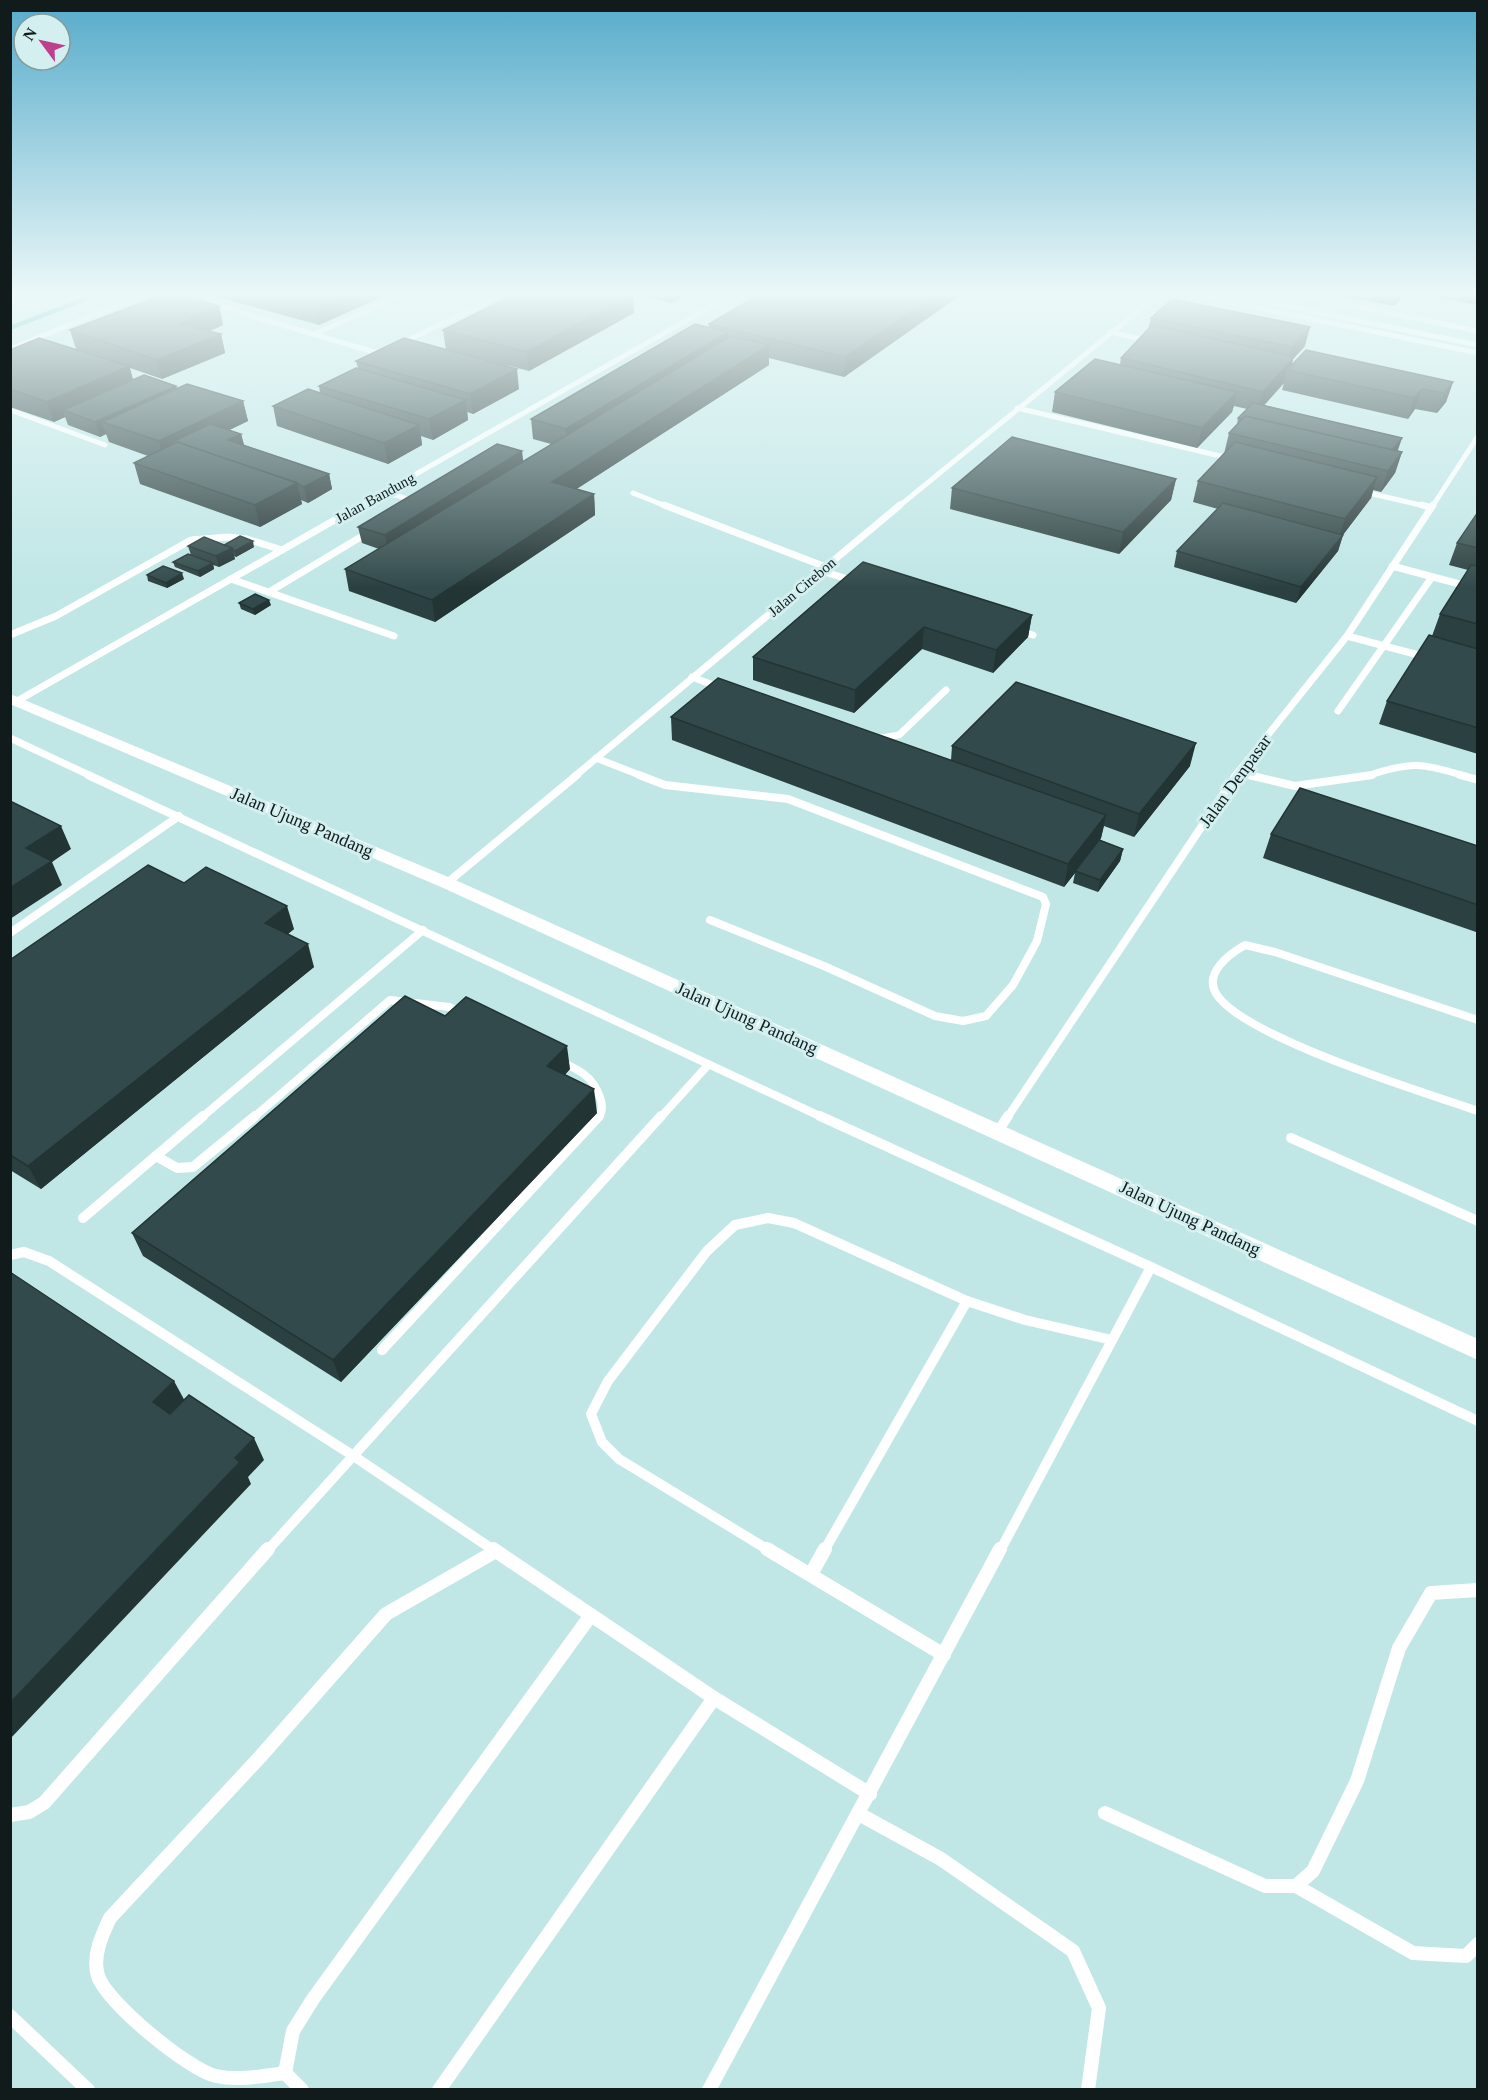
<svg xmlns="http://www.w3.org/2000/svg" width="1488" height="2100" viewBox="0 0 1488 2100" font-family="Georgia,serif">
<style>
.built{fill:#c0e6e6}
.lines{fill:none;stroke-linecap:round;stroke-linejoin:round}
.stream{stroke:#1c9d9f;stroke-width:4.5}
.lane-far4{stroke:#fff;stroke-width:5}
.lane-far3{stroke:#fff;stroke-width:7}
.lane-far2{stroke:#fff;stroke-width:8}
.lane-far1{stroke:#fff;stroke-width:10}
.lane{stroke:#fff;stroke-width:14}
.street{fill:#fff;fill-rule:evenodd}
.wall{fill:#2b4040}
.shaded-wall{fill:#233434}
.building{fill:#324a4b;stroke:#233434;stroke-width:1.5}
.labels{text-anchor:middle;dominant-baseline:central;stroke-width:6;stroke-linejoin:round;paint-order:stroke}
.far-street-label{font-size:15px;fill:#111b1b;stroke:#d3efef}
.street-label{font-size:18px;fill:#111b1b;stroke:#d3efef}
</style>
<rect width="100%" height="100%" fill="#d3efef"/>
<!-- built -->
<rect class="built" x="11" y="294" width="1466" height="1795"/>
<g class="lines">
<!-- stream -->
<path class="stream" d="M10 328 98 294"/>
<!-- lane-far4 -->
<g class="lane-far4">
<path d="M1190 294 1478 353"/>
<path d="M1226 294 1478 345"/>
<path d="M1296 294 1478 331"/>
<path d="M10 299 22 294"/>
<path d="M208 303 374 352 385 351"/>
<path d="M1110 332 1149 341"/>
<path d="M315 334 404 294"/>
<path d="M400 344 503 294"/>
<path d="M10 349 145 294"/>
<path d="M1017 408 1233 459"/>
<path d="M10 410 105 445"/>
<path d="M1360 491 1429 507"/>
<path d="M633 493 668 507"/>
<path d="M382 495H396L410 500 409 507"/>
<path d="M358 507 733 294"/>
<path d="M898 507 1159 294"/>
<path d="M1432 507 1478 436"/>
</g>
<!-- lane-far3 -->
<g class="lane-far3">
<path d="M664 505 826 567"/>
<path d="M1422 505 1429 507"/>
<path d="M409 508V505"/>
<path d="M1392 566 1478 589"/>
<path d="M822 571 857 582"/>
<path d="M231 579 394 636"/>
<path d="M269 592 369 532"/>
<path d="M1017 630 1033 635"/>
<path d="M10 635 56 616 191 540 228 537 247 539 282 550"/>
<path d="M1347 636 1426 657"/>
<path d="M692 677 721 688"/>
<path d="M17 701 361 505"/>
<path d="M1338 711 1432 577"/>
<path d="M10 738 91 776"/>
<path d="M876 739 899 735 946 690"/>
<path d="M596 758 642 776"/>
<path d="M1238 772 1255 776"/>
<path d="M575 776 900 505"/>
<path d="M1235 776 1347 636 1433 505"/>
<path d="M1367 776C1412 761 1420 763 1465 776"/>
</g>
<!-- lane-far2 -->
<g class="lane-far2">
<path d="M88 775 824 1118"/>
<path d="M639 775 665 785 788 799 1043 897 1046 904 1037 941 1013 985 986 1016 963 1021 935 1016 824 966 710 920"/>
<path d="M1249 775 1295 786 1372 775"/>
<path d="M1460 775 1478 780"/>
<path d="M447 883 577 775"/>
<path d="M10 933 179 816"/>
<path d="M1478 1020 1275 952 1245 945C1231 953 1202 973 1217 995 1246 1038 1423 1092 1478 1111"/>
<path d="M559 1061C567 1065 578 1069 585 1075 596 1084 608 1106 598 1118"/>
<path d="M201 1118 423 930"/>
<path d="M253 1118 390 1000 449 1007 463 1013"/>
<path d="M660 1118 708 1065"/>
<path d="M1007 1118 1236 775"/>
</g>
<!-- lane-far1 -->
<g class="lane-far1">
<path d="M820 1116 1151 1267 1478 1421"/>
<path d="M998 1131 1008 1116"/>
<path d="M1291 1138 1478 1221"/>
<path d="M156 1156 177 1168 193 1167 255 1116"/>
<path d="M83 1218 203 1116"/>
<path d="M10 1255 24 1252 49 1261 352 1455 495 1551"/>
<path d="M382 1350 599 1116"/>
<path d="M267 1551 661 1116"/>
<path d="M770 1551 619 1459 602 1442 591 1414 608 1381 707 1251 735 1225 768 1218 794 1223 967 1301 1025 1320 1112 1340"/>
<path d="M824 1551 967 1301"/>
<path d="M1000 1551 1151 1267"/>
</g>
<!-- lane -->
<g class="lane">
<path d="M493 1549 714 1698 870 1794"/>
<path d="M767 1549 944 1655"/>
<path d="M811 1574 825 1549"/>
<path d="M1105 1813 1265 1886H1296L1313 1871 1357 1781 1399 1648 1431 1593 1478 1590"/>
<path d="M859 1814 941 1859 1073 1951 1099 2008 1088 2090"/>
<path d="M10 1815 29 1812 44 1803 268 1549"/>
<path d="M1296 1886 1413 1953 1466 1956 1478 1944"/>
<path d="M10 2016 88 2090"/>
<path d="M285 2073C263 2076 238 2081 216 2076 190 2071 106 2002 98 1976 92 1956 102 1935 110 1918L260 1757 386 1614 496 1551"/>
<path d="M302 2090 285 2073 293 2031 313 1999 591 1615"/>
<path d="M439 2090 714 1698"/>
<path d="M709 2090 1000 1549"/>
</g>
<!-- street -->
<path class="street" d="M10 694 453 879 1478 1339V1360L441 887 10 704Z"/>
</g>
<!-- wall -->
<g class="wall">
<path d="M207 294H388L319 325Z"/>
<path d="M636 294H688L671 303Z"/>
<path d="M962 294 844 377 769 358V365L576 489 594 494 595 515 435 622 349 591 345 569 379 549 362 543 358 527 523 461 551 444 533 439 531 419 709 327V324Z"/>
<path d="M1332 294H1405L1394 306Z"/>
<path d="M1417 294H1478V305Z"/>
<path d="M219 306 223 325 209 331 221 334 225 353 162 379 130 368 133 380 176 386 177 388 243 401 248 421 229 430 241 434 244 445 329 474 332 489 308 503 301 500 302 504 260 527 140 484 134 463 148 456 109 442 106 434 100 437 68 425 65 417 54 422 10 407V350L76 349 70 330Z"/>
<path d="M634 313 529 371 447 350 519 389 473 414 467 412 468 420 433 440 421 436 422 445 388 464 277 426 273 406 320 393 319 386 358 368 356 361 446 350 443 330Z"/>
<path d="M1151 318 1305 346 1293 359 1292 365 1453 382 1446 402 1437 413 1415 409 1408 419 1282 390 1284 383 1264 405 1402 438 1397 451 1402 452 1395 473 1381 492 1373 490 1371 498 1343 535 1338 551 1296 603 1174 567 1177 551 1218 509 1193 502 1198 481 1224 454 1229 433 1237 425 1238 418 1247 409 1234 406 1232 412 1197 448 1052 412 1055 392 1120 365 1121 358 1148 329Z"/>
<path d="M1176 479 1171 500 1119 554 950 509 952 488Z"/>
<path d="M1478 512V754L1379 724 1387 701 1432 636 1440 614 1468 570 1449 565 1457 543Z"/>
<path d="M224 545 254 547 236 557 234 556 235 559 219 567 213 565 214 569 200 577 175 567 173 562 191 555 188 546Z"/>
<path d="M863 562 1032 615 1028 637 993 673 922 649 854 713 753 680V657Z"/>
<path d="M147 575 184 579 167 588 148 581Z"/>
<path d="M239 603 271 605 255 615 241 609Z"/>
<path d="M671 717 951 760 952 746 1190 766 1134 837 1104 826 1101 838 1100 840 1123 849 1120 861 1098 892 1073 883 1075 873 1064 887 672 740Z"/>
<path d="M1271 834 1478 846V930L1476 932 1263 858Z"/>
<path d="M184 883 294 929 288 934 314 967 41 1189 10 1170V960Z"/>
<path d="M445 1016 570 1069 565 1075 597 1113 341 1382 143 1256 132 1233Z"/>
</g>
<!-- shaded-wall -->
<g class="shaded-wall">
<path d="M344 294H388L319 325 315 307Z"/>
<path d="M633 294 634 313 529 371 527 352Z"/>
<path d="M671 294H688L671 303Z"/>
<path d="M937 294H962L844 377 845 357Z"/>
<path d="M1398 294H1405L1394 306Z"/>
<path d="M219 306 223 325 184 343 179 324Z"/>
<path d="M1310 327 1305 346 1293 359 1290 371 1287 370 1284 383 1258 412 1263 392 1287 365 1292 347Z"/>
<path d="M728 332V351L568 449 566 429Z"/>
<path d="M221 334 225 353 162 379 157 360Z"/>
<path d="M769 345V365L555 503 552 482Z"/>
<path d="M129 366 135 386 63 410 65 417 54 422 47 402Z"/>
<path d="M517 369 519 389 473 414 470 394Z"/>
<path d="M1453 382 1446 402 1437 413 1444 393Z"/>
<path d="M176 386 180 401 102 422 106 434 100 437 95 422Z"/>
<path d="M1422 389 1415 409 1408 419 1414 398Z"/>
<path d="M1237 392 1232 412 1197 448 1202 428Z"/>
<path d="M466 400 468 420 433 440 429 419Z"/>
<path d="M243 401 248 421 192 448 172 442 176 456 164 462 159 441Z"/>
<path d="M419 425 422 445 388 464 384 443Z"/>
<path d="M241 434 245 449 228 440Z"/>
<path d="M1402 438 1397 453 1388 454Z"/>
<path d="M522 451 524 467 388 552 385 535Z"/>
<path d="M1402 452 1395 473 1381 492 1388 471Z"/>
<path d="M329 474 332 489 308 503 304 487Z"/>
<path d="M1377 477 1371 498 1338 541 1345 519Z"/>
<path d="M1176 479 1171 500 1119 554 1123 532Z"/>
<path d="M297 483 302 504 260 527 255 505Z"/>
<path d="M594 494 595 515 435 622 432 600Z"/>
<path d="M1343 535 1338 551 1296 603 1301 587Z"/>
<path d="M253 541 254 547 236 557 235 551Z"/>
<path d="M232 548 235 559 219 567 216 556Z"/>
<path d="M213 563 214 569 200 577 198 571Z"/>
<path d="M182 573 184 579 167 588 166 583Z"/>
<path d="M269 600 271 605 255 615 253 609Z"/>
<path d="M1032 615 1028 637 993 673 996 650Z"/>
<path d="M924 627 922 649 854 713 855 690Z"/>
<path d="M1196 743 1190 766 1134 837 1139 814Z"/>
<path d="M1106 815 1101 838 1076 871H1075V873L1064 887 1068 864Z"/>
<path d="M61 826 71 849 52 862 62 885 10 919V888L26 848Z"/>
<path d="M1123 849 1120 861 1098 892 1100 880Z"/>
<path d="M287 906 294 929 273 946 265 923Z"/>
<path d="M308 944 314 967 41 1189 28 1166Z"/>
<path d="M567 1046 570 1069 550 1089 547 1066Z"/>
<path d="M594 1089 597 1113 341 1382 333 1360Z"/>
<path d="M174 1381 186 1403 165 1424 153 1402Z"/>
<path d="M254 1438 264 1460 248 1477 251 1484 10 1739V1703L235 1458Z"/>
</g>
<!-- building -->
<g class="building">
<path d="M165 294H178L219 306 179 324 221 334 157 360 70 330Z"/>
<path d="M269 294H344L315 307Z"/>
<path d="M515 294H633L527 352 443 330Z"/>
<path d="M760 294H937L845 357 709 324Z"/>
<path d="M1172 299 1310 327 1292 347 1151 318Z"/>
<path d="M695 324 728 332 566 429 531 419Z"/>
<path d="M1152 325 1294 357 1263 392 1121 358Z"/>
<path d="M731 336 769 345 552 482 594 494 432 600 345 569Z"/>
<path d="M39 338 129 366 47 402 10 389V350Z"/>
<path d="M404 338 517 369 470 394 356 361Z"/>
<path d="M1306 350 1453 382 1444 393 1422 389 1414 398 1287 370Z"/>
<path d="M1095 359 1237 392 1202 428 1055 392Z"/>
<path d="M356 368 466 400 429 419 319 386Z"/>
<path d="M144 375 176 386 95 422 63 410Z"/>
<path d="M187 384 243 401 159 441 102 422Z"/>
<path d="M308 389 419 425 384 443 273 406Z"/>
<path d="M1253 403 1402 438 1392 450 1245 416 1242 419 1238 418Z"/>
<path d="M1245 416 1402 452 1388 471 1229 433Z"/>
<path d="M210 424 241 434 228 440 329 474 304 487 298 484 297 483 177 442 175 443 172 442Z"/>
<path d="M1012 437 1176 479 1123 532 952 488Z"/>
<path d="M177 442 297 483 255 505 134 463Z"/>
<path d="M1235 442 1377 477 1345 519 1198 481Z"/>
<path d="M497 444 522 451 385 535 358 527Z"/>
<path d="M1223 503 1343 535 1301 587 1177 551Z"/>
<path d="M1478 512V548L1457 543Z"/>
<path d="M240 536 253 541 235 551 233 550 232 548 224 545Z"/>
<path d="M204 537 232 548 216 556 188 546Z"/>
<path d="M188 554 213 563 198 571 173 562Z"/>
<path d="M863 562 1032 615 996 650 924 627 855 690 753 657Z"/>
<path d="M1471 565 1478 566V624L1440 614Z"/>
<path d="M163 566 182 573 166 583 147 575Z"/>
<path d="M255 594 269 600 253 609 239 603Z"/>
<path d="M1429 635 1478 649V728L1387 701Z"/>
<path d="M718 678 1106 815 1068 864 671 717Z"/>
<path d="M1016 682 1196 743 1139 814 952 746Z"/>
<path d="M1300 788 1478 846V905L1271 834Z"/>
<path d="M10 801 61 826 26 848 52 861 10 888Z"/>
<path d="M1099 840 1123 849 1100 880 1075 871Z"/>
<path d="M148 865 184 883 206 867 287 906 265 923 308 944 28 1166 10 1155V960Z"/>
<path d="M405 996 445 1016 466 997 567 1046 547 1066 594 1089 333 1360 132 1233Z"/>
<path d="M10 1272 174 1381 153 1402 170 1414 189 1395 254 1438 235 1458 240 1462 10 1703Z"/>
</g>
<!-- sky -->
<linearGradient id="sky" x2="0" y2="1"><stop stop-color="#56abcb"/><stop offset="0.5" stop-color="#ebf8f8"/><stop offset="1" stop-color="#ebf8f8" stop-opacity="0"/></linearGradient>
<rect width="1488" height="588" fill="url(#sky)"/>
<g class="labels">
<!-- far-street labels -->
<g class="far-street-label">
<text transform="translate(375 498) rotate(-29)">Jalan Bandung</text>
<text transform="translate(802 587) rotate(-40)">Jalan Cirebon</text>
</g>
<!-- street labels -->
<g class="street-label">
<text transform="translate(1235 781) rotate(-54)">Jalan Denpasar</text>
<text transform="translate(302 822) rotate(23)">Jalan Ujung Pandang</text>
<text transform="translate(747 1018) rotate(24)">Jalan Ujung Pandang</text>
<text transform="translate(1190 1218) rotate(25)">Jalan Ujung Pandang</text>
</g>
</g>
<!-- border -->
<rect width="1488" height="2100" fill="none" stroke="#111b1b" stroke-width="24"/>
<!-- north arrow -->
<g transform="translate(42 42) rotate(303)"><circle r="28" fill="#d3efef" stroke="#859a9a" stroke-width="1.5"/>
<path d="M0-4.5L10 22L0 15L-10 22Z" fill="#be3f8c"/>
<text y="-9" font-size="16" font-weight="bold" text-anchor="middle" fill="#111b1b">N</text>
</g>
</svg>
